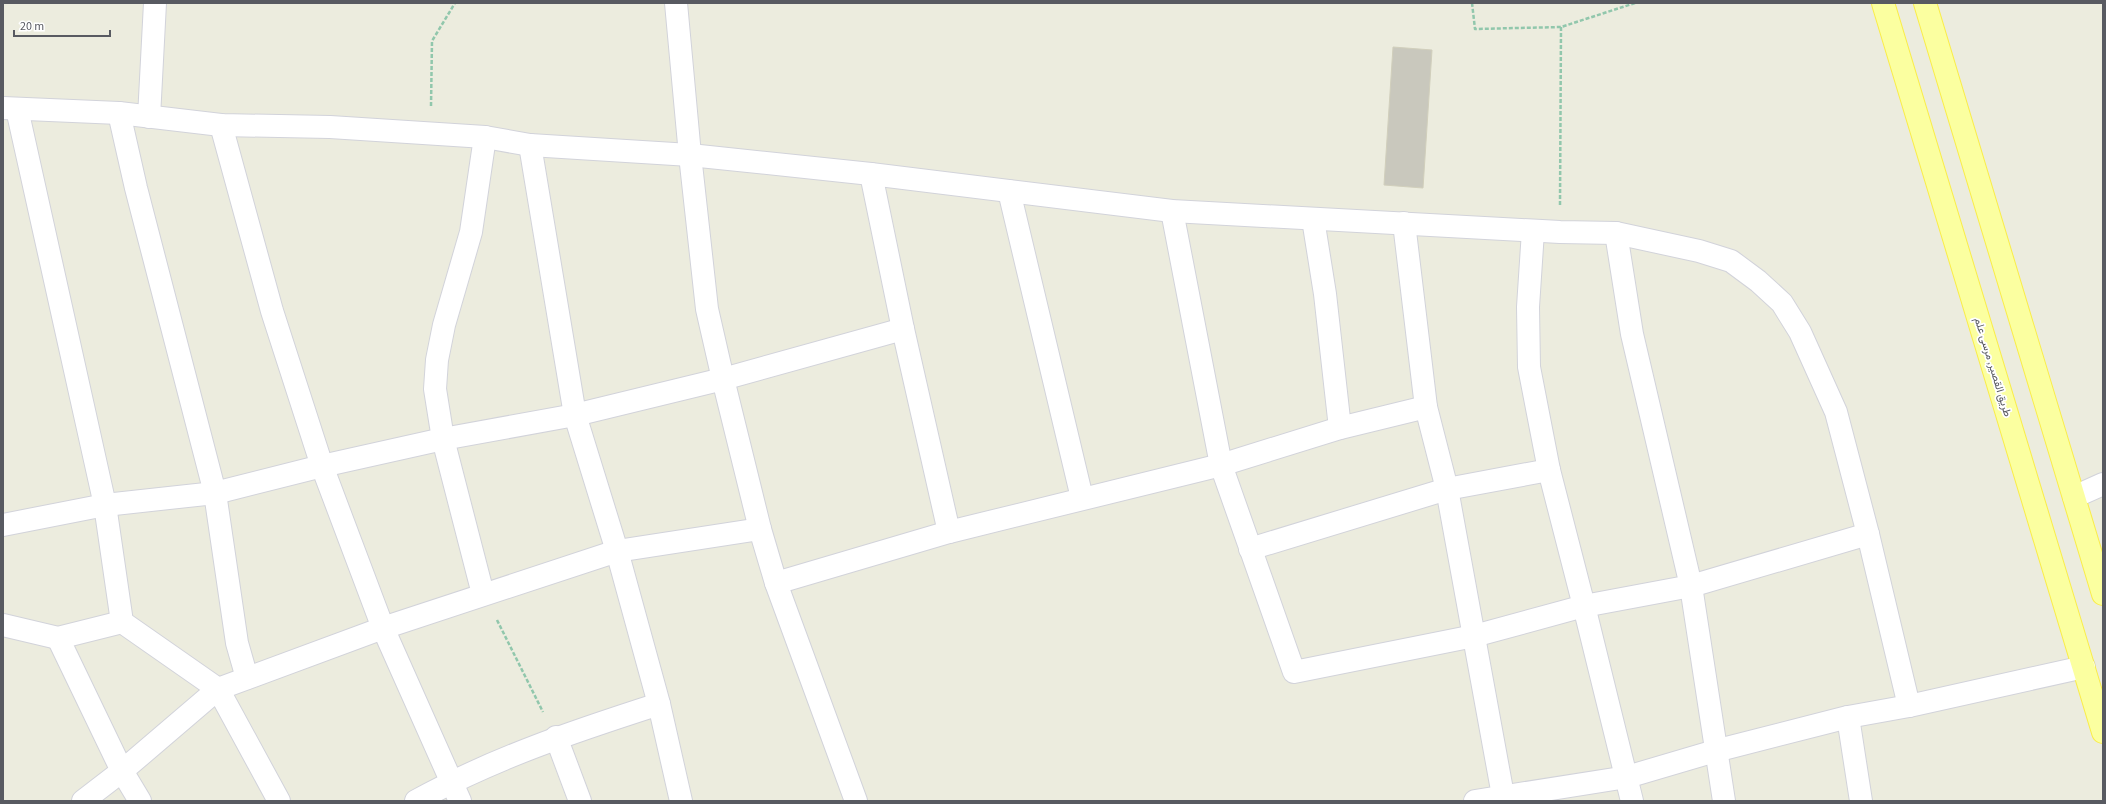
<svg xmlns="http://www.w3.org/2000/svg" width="2106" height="804" viewBox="0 0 2106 804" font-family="'Source Sans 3',Vazirmatn,sans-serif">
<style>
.building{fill:#c9c8bd;stroke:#d1cfbc}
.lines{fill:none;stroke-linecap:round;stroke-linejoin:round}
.minor-casing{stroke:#d2d3da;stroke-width:24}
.major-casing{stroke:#faed49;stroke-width:24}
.path{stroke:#91c7ac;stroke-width:2.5;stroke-dasharray:4 2;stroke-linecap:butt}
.minor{stroke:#fff;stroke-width:22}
.major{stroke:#fbffa0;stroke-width:22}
.labels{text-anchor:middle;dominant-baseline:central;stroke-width:3.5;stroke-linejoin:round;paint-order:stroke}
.street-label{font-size:11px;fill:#585a61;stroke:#fff}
</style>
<rect width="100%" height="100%" fill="#ececde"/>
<!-- building -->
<path class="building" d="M1393 47 1432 50 1423 188 1384 185Z"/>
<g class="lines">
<!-- minor casing -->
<g class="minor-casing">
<g id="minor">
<path d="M676 3 690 155 707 309 723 379 760 529 776 583 856 801"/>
<path d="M3 108 119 113 221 125 330 127 485 137 530 145 690 155 871 174 1172 211 1560 232 1616 233 1699 251 1731 261 1758 281 1782 303 1800 332 1836 412 1868 534 1909 706"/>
<path d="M17 109 105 505 122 622 218 689 279 801"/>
<path d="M119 113 136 188 215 493 237 643 247 678"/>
<path d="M149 117 155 3"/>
<path d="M221 125 272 311 322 466 383 628 460 801"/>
<path d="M530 145 575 415 617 551 659 704 681 801"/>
<path d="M871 174 903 329 949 532"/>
<path d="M1009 191 1082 498"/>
<path d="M1172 211 1221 465 1294 672 1474 636 1584 606 1691 586 1868 534"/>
<path d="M1313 219 1325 294 1340 428"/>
<path d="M1404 223 1426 407 1447 489 1504 801"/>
<path d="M1533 231 1528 307 1529 367 1549 470 1584 606 1632 801"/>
<path d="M1616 233 1632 334 1691 586 1724 801"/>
<path d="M2074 497 2103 484"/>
<path d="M3 525 105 505 215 493 322 466 443 439 575 415 723 379 903 329"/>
<path d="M1250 549 1447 489 1549 470"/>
<path d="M776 583 949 532 1221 465 1340 428 1426 407"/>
<path d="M483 594 443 439 435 389 437 360 444 325 471 232 485 137"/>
<path d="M3 625 58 638 122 622"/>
<path d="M58 638 122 771 140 801"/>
<path d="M1848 717 1861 801"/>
<path d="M556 737 580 801"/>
<path d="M83 801 122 771 218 689 383 628 617 551 760 529"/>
<path d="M416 801C494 758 575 731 659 704"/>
<path d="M1475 801 1627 777 1715 751 1848 717 1909 706 2084 667"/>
</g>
</g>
<!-- major casing -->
<g class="major-casing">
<g id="major">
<path d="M1883 3 2103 732"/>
<path d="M1925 3 2103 594"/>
</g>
</g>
<!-- path -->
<g class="path">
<path d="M1472 3 1475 29 1561 27 1635 3"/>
<path d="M431 106 432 41 455 3"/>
<path d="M1560 205 1561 27"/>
<path d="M497 620 543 712"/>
</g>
<!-- minor -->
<use href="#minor" class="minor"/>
<!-- major -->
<use href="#major" class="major"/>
</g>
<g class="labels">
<!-- street labels -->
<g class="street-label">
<text transform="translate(1993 367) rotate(73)">طريق القصير, مرسى علم</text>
</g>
</g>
<!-- border -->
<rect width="2106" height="804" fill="none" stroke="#585a61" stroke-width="8"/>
<!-- scale -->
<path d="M14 30v6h96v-6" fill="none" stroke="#585a61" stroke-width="2"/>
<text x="20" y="30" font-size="12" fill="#585a61" stroke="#ffffff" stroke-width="3" paint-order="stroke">20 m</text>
</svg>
